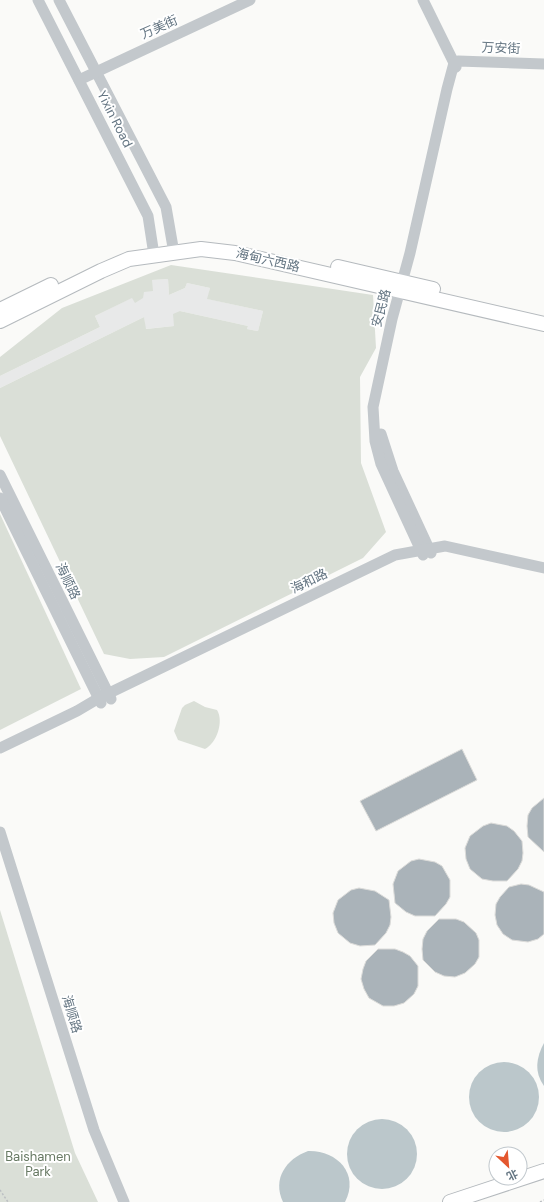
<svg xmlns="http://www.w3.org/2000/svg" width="544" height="1202" viewBox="0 0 544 1202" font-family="'DM Sans','Noto Sans SC',sans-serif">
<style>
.built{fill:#e8e9e9}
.green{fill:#dadfd7}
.water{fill:#bbc7cb}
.building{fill:#aab3b9;stroke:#dcdcda}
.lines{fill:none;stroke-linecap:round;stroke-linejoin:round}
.major-casing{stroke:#b5babe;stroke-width:16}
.path{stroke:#bbbfc2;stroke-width:1.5;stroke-dasharray:2 2;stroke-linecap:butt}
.minor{stroke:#c3c8cc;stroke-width:11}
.major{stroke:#fff;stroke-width:14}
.labels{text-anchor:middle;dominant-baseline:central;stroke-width:4;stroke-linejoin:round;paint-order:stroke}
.street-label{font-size:13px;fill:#657683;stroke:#fff}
.park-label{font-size:13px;fill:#687a64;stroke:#fff}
</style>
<rect width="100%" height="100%" fill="#fafaf8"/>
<!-- built -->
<path class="built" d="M168 279 169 295 185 288 187 283 210 288 208 299 263 311 258 331 247 329 248 326 180 311 174 326 145 329 144 317 0 388V376L100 327 95 316 143 292 152 280Z"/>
<!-- green -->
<g class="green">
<path d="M171 265 373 295 376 348 360 377 361 463 386 532 363 558 164 657 130 659 104 654 0 436V388L144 317 146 329 174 326 173 314 180 311 248 326 247 329 258 331 263 311 207 299 210 288 187 283 185 288 169 295 168 279 152 280 153 291 144 292 143 298 135 303 132 298 95 316 100 327 0 376V357L62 308Z"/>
<path d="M0 514 81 689 0 730Z"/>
<path d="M194 701 205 707 217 710C224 721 217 743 205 749L178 740 174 731 182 708 185 705Z"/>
<path d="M0 910 75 1153 98 1202H0Z"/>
</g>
<!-- water -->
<g class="water">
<path d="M544 1043V1086C534 1072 536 1058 544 1043Z"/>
<circle cx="504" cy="1097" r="35"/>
<circle cx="382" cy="1154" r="35"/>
<path d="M308 1151C336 1150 360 1173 345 1202H283C272 1179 286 1159 308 1151Z"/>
</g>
<!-- building -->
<g class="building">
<path d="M462 749 477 780 376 831 360 801Z"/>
<path d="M544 798V852L528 837 527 826 528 815 532 808Z"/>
<path d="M491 823 507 826 514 831 522 841 523 853 522 861 518 869 507 881H493L482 879 470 869 466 859 465 848 470 836 483 826Z"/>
<path d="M419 859 435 862 442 866 450 880V897L446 904 435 916H415L406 912 395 903 393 884 398 871 411 861Z"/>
<path d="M521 884 529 885 544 892V934L538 939 528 942 512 940 503 934 497 925 495 915 496 904 500 897 509 887Z"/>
<path d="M359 888 375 891 389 900 391 917 390 925 386 933 375 945 360 946 350 943 338 933 334 923 333 913 338 900 351 890Z"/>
<path d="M439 919H456L464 922 476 933 479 940V957L475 964 465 973 455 977 444 976 435 972 423 960 422 949 423 939 427 931Z"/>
<path d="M378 949H395L403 952 410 956 418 966V986L414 994 404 1003 394 1006H383L369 998 364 989 361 979 363 969 366 961Z"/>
</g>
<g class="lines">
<!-- major casing -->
<g class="major-casing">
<g id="major">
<path d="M338 267 433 289"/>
<path d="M0 310 51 285"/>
<path d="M0 321 101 271 129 259 201 249 235 253 544 324"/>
<path d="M450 1202 544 1171"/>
</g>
</g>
<!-- path -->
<g class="path">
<path d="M0 1190 8 1202"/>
<path d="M540 1202 544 1200"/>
</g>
<!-- minor -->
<g class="minor">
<path d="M38 0 148 216 154 255"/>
<path d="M59 0 166 207 174 253"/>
<path d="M423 0 456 67"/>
<path d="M79 80 250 0"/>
<path d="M381 434 393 471 431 553"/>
<path d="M0 475 111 699"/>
<path d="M0 498 101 703"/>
<path d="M423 555 381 464 375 441 373 407 392 319 410 253 447 89 454 63 458 61 544 64"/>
<path d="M0 748 77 711 99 698 395 555 445 546 544 568"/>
<path d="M0 832 94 1130 124 1202"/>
</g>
<!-- major -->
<use href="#major" class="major"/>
</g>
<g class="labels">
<!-- street labels -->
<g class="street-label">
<text transform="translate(159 27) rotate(-24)">万美街</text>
<text transform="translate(501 48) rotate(2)">万安街</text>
<text transform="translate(115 119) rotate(63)">Yixin Road</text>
<text transform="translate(268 260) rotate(13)">海甸六西路</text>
<text transform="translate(381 308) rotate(-75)">安民路</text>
<text transform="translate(68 581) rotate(64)">海顺路</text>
<text transform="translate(309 581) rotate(-26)">海和路</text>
<text transform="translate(72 1014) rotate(73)">海顺路</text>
</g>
<!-- park labels -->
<g class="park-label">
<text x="38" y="1156">Baishamen<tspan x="38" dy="15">Park</tspan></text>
</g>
</g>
<!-- north arrow -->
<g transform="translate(508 1166) rotate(154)"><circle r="19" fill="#ffffff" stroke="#c1c8cd"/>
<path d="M0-3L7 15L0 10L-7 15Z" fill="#e4572e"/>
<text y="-6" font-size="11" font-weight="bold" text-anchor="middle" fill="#657683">北</text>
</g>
</svg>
